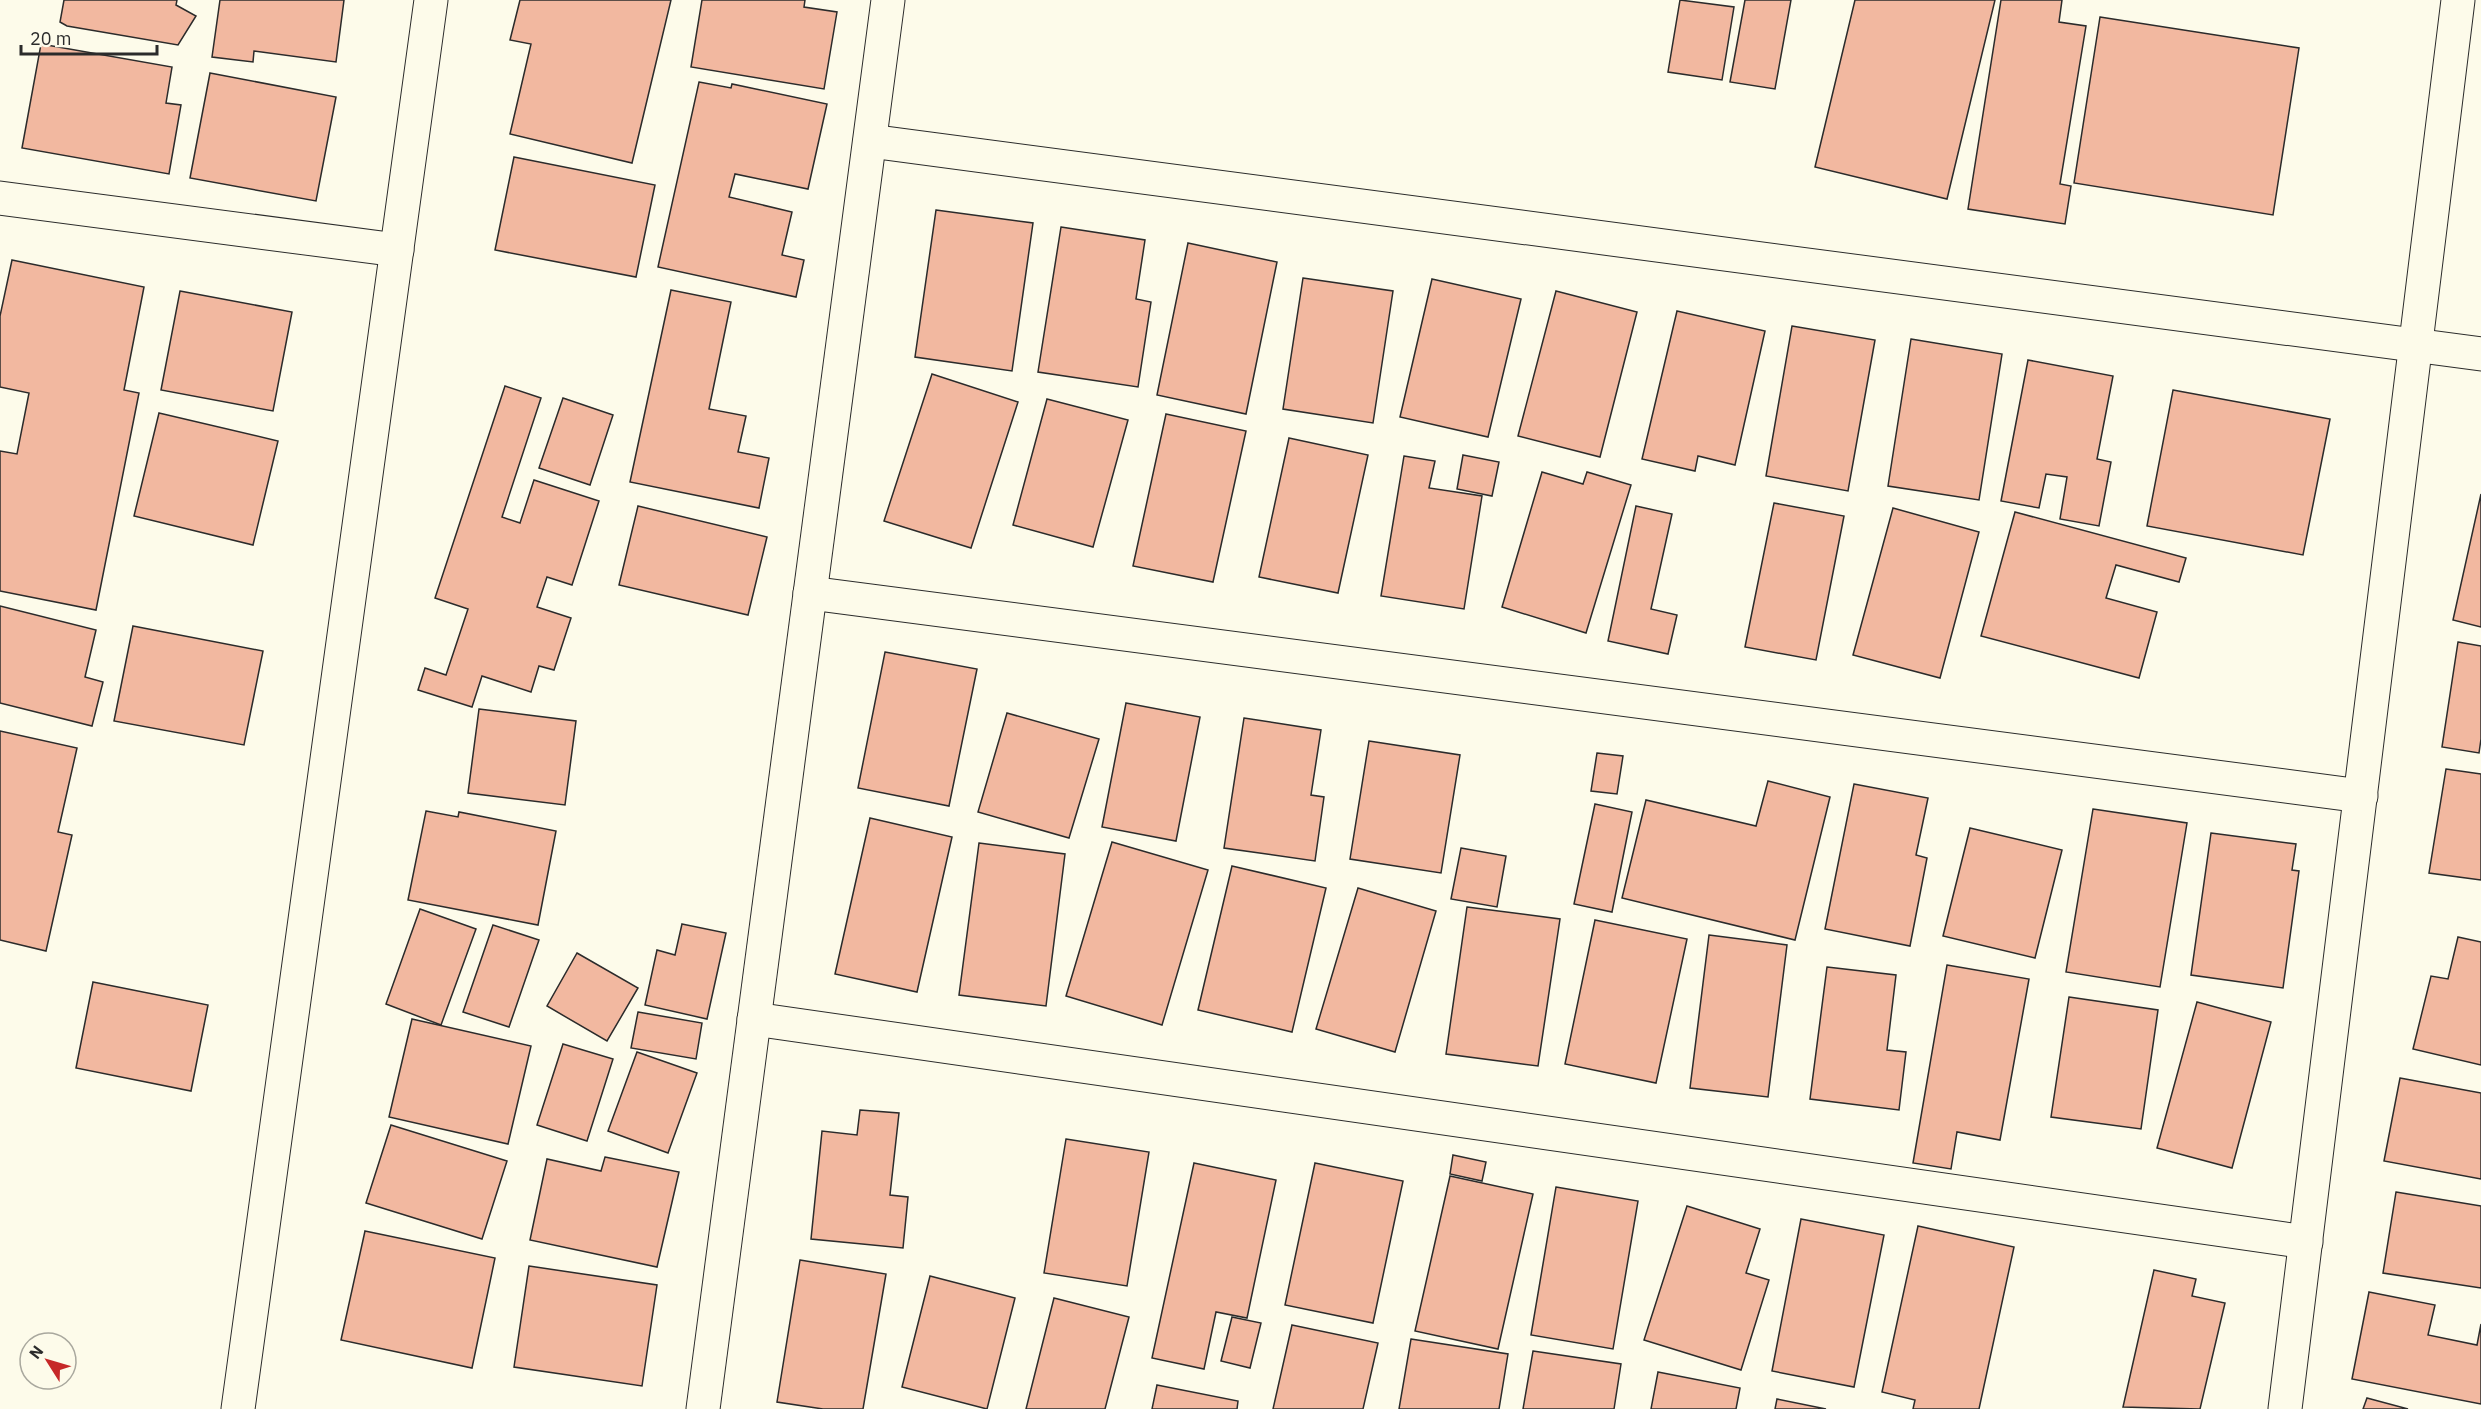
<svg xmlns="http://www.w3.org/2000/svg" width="2481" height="1409" viewBox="0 0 2481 1409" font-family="'IBM Plex Sans',sans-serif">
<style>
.building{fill:#f2b8a0;stroke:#2b2b2b;stroke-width:1.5}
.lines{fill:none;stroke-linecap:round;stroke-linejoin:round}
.minor-casing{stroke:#2b2b2b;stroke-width:35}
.minor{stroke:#fdfbea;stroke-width:33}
</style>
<rect width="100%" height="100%" fill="#fdfbea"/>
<!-- building -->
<g class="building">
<path d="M64 0H177L176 5 196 16 178 45 67 26 60 22Z"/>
<path d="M220 0H344L336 62 254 51 253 62 212 57Z"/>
<path d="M520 0H671L632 163 510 134 531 44 510 40Z"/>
<path d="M702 0H805L804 7 837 12 824 89 691 67Z"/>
<path d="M1680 0 1734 7 1722 80 1668 72Z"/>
<path d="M1745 0H1791L1775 89 1730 82Z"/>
<path d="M1855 0H1995L1947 199 1815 167Z"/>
<path d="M2001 0H2062L2059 22 2086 26 2060 184 2071 186 2065 224 1968 209Z"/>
<path d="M2100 17 2299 48 2273 215 2074 183Z"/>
<path d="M41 44 172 67 166 103 181 105 169 174 22 148Z"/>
<path d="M210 73 336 97 316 201 190 178Z"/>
<path d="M699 82 731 88 732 84 827 104 808 189 735 174 729 197 792 212 782 255 804 260 796 297 658 267Z"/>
<path d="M514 157 655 185 636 277 495 250Z"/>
<path d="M936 210 1033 223 1012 371 915 357Z"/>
<path d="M1061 227 1145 240 1136 299 1151 302 1138 387 1038 372Z"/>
<path d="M1188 243 1277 262 1246 414 1157 395Z"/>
<path d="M12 260 144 287 124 390 139 393 96 610 0 591V451L17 454 29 393 0 387V316Z"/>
<path d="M1303 278 1393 291 1373 423 1283 409Z"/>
<path d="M1432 279 1521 299 1488 437 1400 417Z"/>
<path d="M671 290 731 302 709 409 746 416 738 452 769 458 759 508 630 482Z"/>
<path d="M180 291 292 312 273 411 161 390Z"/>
<path d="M1556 291 1637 312 1600 457 1518 436Z"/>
<path d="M1677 311 1765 331 1735 465 1698 456 1695 471 1642 459Z"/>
<path d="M1792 326 1875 340 1848 491 1766 476Z"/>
<path d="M1911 339 2002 354 1979 500 1888 486Z"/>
<path d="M2028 360 2113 376 2097 459 2111 462 2099 526 2060 519 2067 477 2046 474 2039 508 2001 501Z"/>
<path d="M932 374 1018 402 971 548 884 521Z"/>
<path d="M505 386 541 398 502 517 520 523 534 480 599 501 572 585 547 577 537 607 571 618 554 670 539 666 531 692 482 676 472 707 418 690 425 668 446 675 468 609 435 598Z"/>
<path d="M2173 390 2330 419 2303 555 2147 526Z"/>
<path d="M563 398 613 415 590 485 539 468Z"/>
<path d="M1047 399 1128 420 1093 547 1013 525Z"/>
<path d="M159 413 278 441 253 545 134 516Z"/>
<path d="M1166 414 1246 431 1213 582 1133 566Z"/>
<path d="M1289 438 1368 455 1338 593 1259 577Z"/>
<path d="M1463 455 1499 462 1492 496 1457 489Z"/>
<path d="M1404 456 1435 461 1429 488 1482 496 1464 609 1381 596Z"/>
<path d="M1542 472 1583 484 1587 472 1631 485 1586 633 1502 607Z"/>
<path d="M2481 494V627L2453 620Z"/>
<path d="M1774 503 1844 516 1816 660 1745 647Z"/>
<path d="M638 506 767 537 748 615 619 585Z"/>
<path d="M1636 506 1672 514 1651 609 1677 615 1668 654 1608 641Z"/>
<path d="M1893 508 1979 532 1940 678 1853 655Z"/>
<path d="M2015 512 2186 558 2179 582 2116 565 2106 598 2157 612 2139 678 1981 636Z"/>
<path d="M0 606 96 630 85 677 103 682 92 726 0 703Z"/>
<path d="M133 626 263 651 244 745 114 721Z"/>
<path d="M2458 642 2481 646V739L2479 753 2442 747Z"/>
<path d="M885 652 977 669 949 806 858 788Z"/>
<path d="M1126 703 1200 717 1176 841 1102 827Z"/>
<path d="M479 709 576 721 565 805 468 793Z"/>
<path d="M1007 713 1099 739 1069 838 978 812Z"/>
<path d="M1244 718 1321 730 1311 795 1324 797 1315 861 1224 848Z"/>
<path d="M0 731 77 748 58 832 72 835 46 951 0 940Z"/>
<path d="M1369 741 1460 755 1441 873 1350 859Z"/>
<path d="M1597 753 1623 756 1617 794 1591 791Z"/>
<path d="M2446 769 2481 774V880L2429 873Z"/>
<path d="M1768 781 1830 797 1795 940 1622 898 1646 800 1756 826Z"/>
<path d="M1854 784 1928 798 1916 855 1927 858 1910 946 1825 929Z"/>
<path d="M1595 804 1632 812 1612 912 1574 904Z"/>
<path d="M2093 809 2187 823 2160 987 2066 972Z"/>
<path d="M426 811 458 817 459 812 556 831 538 925 408 900Z"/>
<path d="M870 818 952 837 917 992 835 974Z"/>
<path d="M1970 828 2062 850 2035 958 1943 936Z"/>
<path d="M2211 833 2296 844 2292 870 2299 871 2283 988 2191 975Z"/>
<path d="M1112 842 1208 870 1162 1025 1066 996Z"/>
<path d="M979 843 1065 854 1046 1006 959 995Z"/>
<path d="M1461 848 1506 856 1497 907 1451 899Z"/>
<path d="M1232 866 1326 888 1292 1032 1198 1010Z"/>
<path d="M1358 888 1436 911 1395 1052 1316 1029Z"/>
<path d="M1467 907 1560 919 1538 1066 1446 1054Z"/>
<path d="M420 909 476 929 441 1025 386 1004Z"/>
<path d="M1595 920 1687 939 1656 1083 1565 1064Z"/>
<path d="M682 924 726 933 707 1019 645 1005 657 950 675 955Z"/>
<path d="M493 925 539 940 509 1027 463 1012Z"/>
<path d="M1709 935 1787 945 1768 1097 1690 1088Z"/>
<path d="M2458 937 2481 942V1065L2413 1049 2431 976 2448 979Z"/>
<path d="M577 953 638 988 607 1041 547 1006Z"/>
<path d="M1947 965 2029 979 2000 1140 1957 1132 1951 1169 1913 1163Z"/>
<path d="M1827 967 1896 975 1887 1050 1906 1052 1899 1110 1810 1099Z"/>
<path d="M93 982 208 1005 191 1091 76 1068Z"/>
<path d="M2069 997 2158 1010 2141 1129 2051 1117Z"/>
<path d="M2197 1002 2271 1022 2232 1168 2157 1148Z"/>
<path d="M638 1012 702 1023 696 1059 631 1048Z"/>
<path d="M412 1019 531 1046 508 1144 389 1117Z"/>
<path d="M563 1044 613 1059 587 1141 537 1125Z"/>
<path d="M637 1052 697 1073 668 1153 608 1131Z"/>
<path d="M2400 1078 2481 1093V1179L2384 1161Z"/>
<path d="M860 1110 899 1113 890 1195 908 1197 903 1248 811 1239 822 1131 857 1135Z"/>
<path d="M391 1125 507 1161 482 1239 366 1203Z"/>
<path d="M1066 1139 1149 1152 1127 1286 1044 1273Z"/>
<path d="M1453 1155 1486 1162 1482 1181 1450 1174Z"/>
<path d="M605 1157 679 1172 657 1267 530 1240 547 1159 601 1171Z"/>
<path d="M1194 1163 1276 1180 1247 1318 1216 1312 1204 1369 1152 1358Z"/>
<path d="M1315 1163 1403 1181 1373 1323 1285 1305Z"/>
<path d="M1450 1176 1533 1194 1498 1349 1415 1331Z"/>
<path d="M1556 1187 1638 1201 1613 1349 1531 1335Z"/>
<path d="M2396 1192 2481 1206V1288L2383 1273Z"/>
<path d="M1687 1206 1760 1229 1746 1273 1769 1280 1741 1370 1644 1340Z"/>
<path d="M1801 1219 1884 1235 1854 1387 1772 1371Z"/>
<path d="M1918 1226 2014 1247 1979 1409H1913L1915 1400 1882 1392Z"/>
<path d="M365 1231 495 1258 472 1368 341 1340Z"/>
<path d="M800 1260 886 1274 863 1409H823L777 1402Z"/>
<path d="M529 1266 657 1285 642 1386 514 1367Z"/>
<path d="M2154 1270 2196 1279 2192 1296 2225 1303 2200 1409 2123 1407Z"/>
<path d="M930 1276 1015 1298 987 1409 902 1387Z"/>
<path d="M2369 1292 2435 1305 2428 1335 2477 1345 2481 1324V1404L2352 1379Z"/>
<path d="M1054 1298 1129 1317 1105 1409H1026Z"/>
<path d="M1232 1317 1261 1323 1250 1368 1221 1361Z"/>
<path d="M1292 1325 1378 1343 1363 1409H1273Z"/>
<path d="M1411 1339 1508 1354 1499 1409H1399Z"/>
<path d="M1533 1351 1621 1364 1614 1409H1523Z"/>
<path d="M1658 1372 1740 1388 1736 1409H1651Z"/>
<path d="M1157 1385 1238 1401 1237 1409H1152Z"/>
<path d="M2367 1398 2408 1409H2363Z"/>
<path d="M1777 1399 1826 1409H1775Z"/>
</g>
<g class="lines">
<!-- minor casing -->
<g class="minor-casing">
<g id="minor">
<path d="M870 141 2481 354"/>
<path d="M0 198 397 250"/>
<path d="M810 593 2361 796"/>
<path d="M754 1019 2306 1242"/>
<path d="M238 1409 431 0"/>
<path d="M703 1409 888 0"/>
<path d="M2285 1409 2458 0"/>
</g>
</g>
<!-- minor -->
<use href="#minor" class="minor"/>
</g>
<!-- north arrow -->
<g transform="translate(48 1361) rotate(307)"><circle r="28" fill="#fdfbea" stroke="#a9a89e" stroke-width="1.5"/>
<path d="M0-4.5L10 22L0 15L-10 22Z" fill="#c62828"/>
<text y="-9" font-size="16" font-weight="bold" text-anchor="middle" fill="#2b2b2b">N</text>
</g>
<!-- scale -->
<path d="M21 45v9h136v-9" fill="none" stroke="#2b2b2b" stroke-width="3"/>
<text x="30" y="45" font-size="18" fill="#2b2b2b" stroke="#fdfbea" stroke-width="4.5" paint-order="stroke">20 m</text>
</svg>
